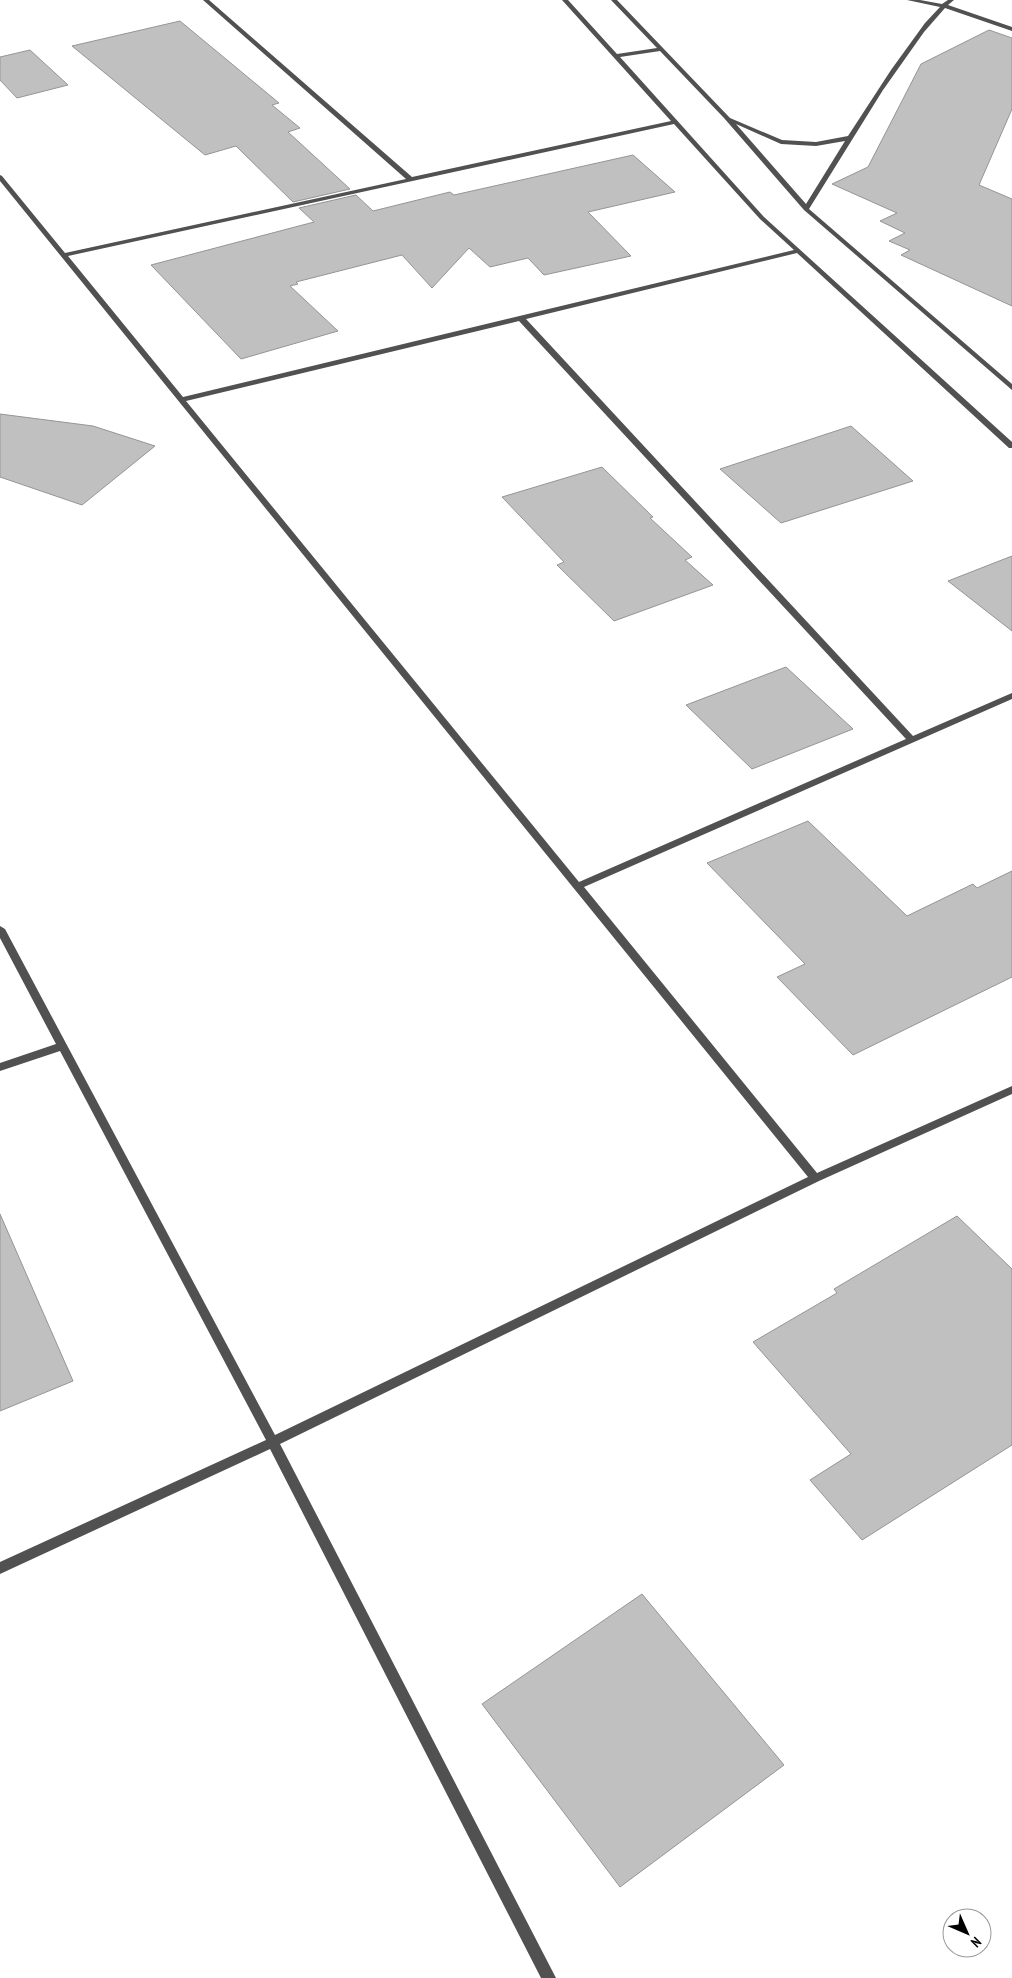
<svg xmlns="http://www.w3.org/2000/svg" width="1012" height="1978" viewBox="0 0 1012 1978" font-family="'PT Sans Narrow',sans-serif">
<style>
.building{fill:#c0c0c0;stroke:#959595}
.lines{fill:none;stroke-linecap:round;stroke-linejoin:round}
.street{fill:#515151;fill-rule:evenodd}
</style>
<rect width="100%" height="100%" fill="#fff"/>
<!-- building -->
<g class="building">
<path d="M180 21 279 103 272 105 300 128 288 132 350 189 293 202 236 146 205 155 72 46Z"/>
<path d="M989 30 1012 38V109L979 185 1012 199V306L901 255 910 250 889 241 905 233 880 221 897 213 832 184 868 167 921 64Z"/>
<path d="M30 50 68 85 17 98 0 80V57Z"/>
<path d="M633 155 675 192 588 212 631 256 544 275 528 258 490 267 469 248 432 288 402 255 296 282 298 284 290 286 338 331 241 359 151 265 314 222 299 208 356 195 373 211 450 192 454 195Z"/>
<path d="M0 414 93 426 155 446 82 505 0 477Z"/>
<path d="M851 426 913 481 781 523 720 469Z"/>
<path d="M602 467 653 517 650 518 692 557 685 560 713 585 614 621 557 565 564 562 502 497Z"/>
<path d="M1012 556V631L948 581Z"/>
<path d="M786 667 853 729 752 769 686 705Z"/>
<path d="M808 821 907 916 973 884 977 888 1012 871V977L853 1055 777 977 805 964 707 863Z"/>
<path d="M0 1214 73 1381 0 1411Z"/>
<path d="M957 1216 1012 1269V1445L862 1540 810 1480 851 1454 753 1342 837 1293 834 1289Z"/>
<path d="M642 1594 784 1765 620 1887 482 1704Z"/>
</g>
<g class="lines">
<!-- street -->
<path class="street" d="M203 0H209L412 177 671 121 562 0H568L617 54 657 48 611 0H617L730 118 782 140 816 142 848 136 891 70 925 23 940 7 907 0H920L942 4 948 0H954L948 5 1012 27V31L945 8 924 32 883 90 809 209 1012 384V390L804 210 724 118 660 51 620 57 764 217 1012 442V448H1009L797 253 526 319 913 736 1012 693V699L584 887 817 1173 1012 1086V1094L819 1181 280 1444 556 1978H541L270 1449 0 1574V1562L266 1440 60 1051 0 1071V1063L56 1044 0 938V926L5 929 275 1435 808 1177 0 181V175L2 176 65 253 406 179ZM674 124 760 219 794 250 183 397 68 256ZM736 124 781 144 816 146 845 141 806 204ZM519 321 906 739 579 882 186 401Z"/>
</g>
<!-- north arrow -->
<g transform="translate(967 1933) rotate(135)"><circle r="24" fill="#ffffff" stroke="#999999"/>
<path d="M0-4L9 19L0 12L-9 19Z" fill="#000000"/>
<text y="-8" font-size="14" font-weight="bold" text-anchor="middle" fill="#000000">N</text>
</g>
</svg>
